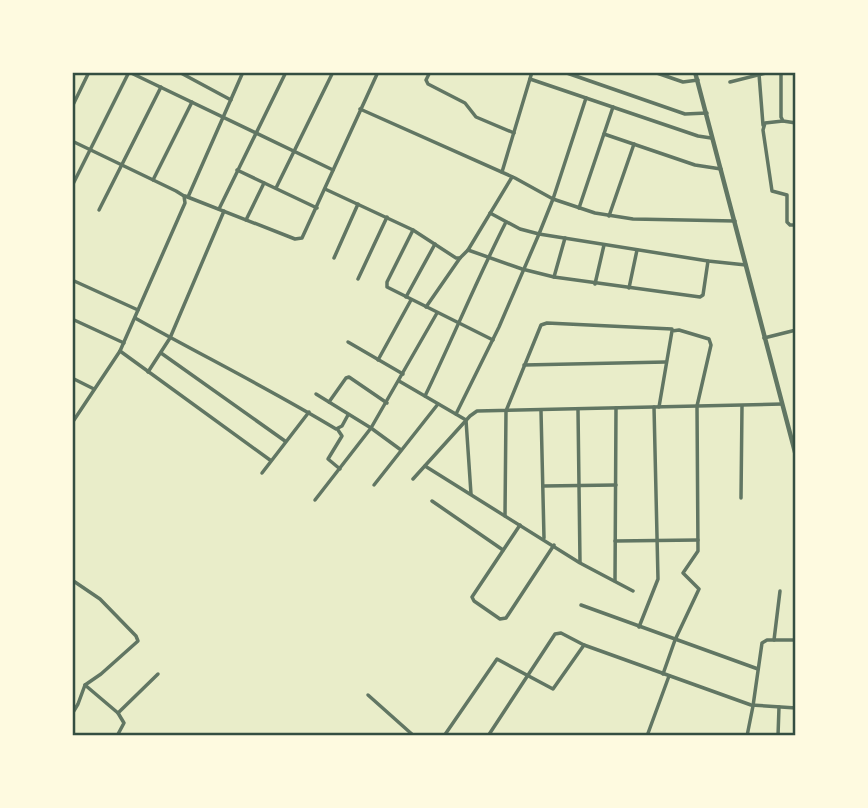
<svg xmlns="http://www.w3.org/2000/svg" width="868" height="808" viewBox="0 0 868 808" font-family="Helvetica,sans-serif">
<style>
.lines{fill:none;stroke-linecap:round;stroke-linejoin:round}
.minor{stroke:#617663;stroke-width:3.5}
.tertiary{stroke:#617663;stroke-width:4.5}
.neatline{fill:none;stroke:#344e41;stroke-width:2.5}
</style>
<rect width="100%" height="100%" fill="#e9edc9"/>
<g class="lines">
<!-- minor -->
<g class="minor">
<path d="M129 72 333 170"/>
<path d="M179 72 231 100"/>
<path d="M430 72 426 80 428 84 465 103 476 117 514 133"/>
<path d="M564 72 685 114 707 113"/>
<path d="M654 72 683 82 698 80"/>
<path d="M781 72V117L783 121 796 123"/>
<path d="M759 74 763 125"/>
<path d="M530 79 698 136 711 138"/>
<path d="M730 82 770 72"/>
<path d="M72 107 89 72"/>
<path d="M360 109 515 178 553 199 595 213 633 219 735 221"/>
<path d="M783 121 765 123 763 130 772 191 787 195V222L790 225H796"/>
<path d="M604 134 695 165 721 169"/>
<path d="M72 141 176 191 184 196 185 203 120 351 72 423"/>
<path d="M237 170 317 208"/>
<path d="M502 172 532 72"/>
<path d="M153 180 192 102"/>
<path d="M72 186 129 72"/>
<path d="M276 188 333 72"/>
<path d="M325 189 413 230 456 258H460L468 250 522 269 554 277 700 297 703 295 708 261"/>
<path d="M185 196 295 239 302 238 378 72"/>
<path d="M188 197 243 72"/>
<path d="M579 208 613 107"/>
<path d="M219 209 286 72"/>
<path d="M99 210 161 87"/>
<path d="M490 213 520 229 539 234 708 261 746 265"/>
<path d="M609 216 634 144"/>
<path d="M246 220 264 183"/>
<path d="M413 230 387 282V287L493 340"/>
<path d="M468 250 512 177"/>
<path d="M334 258 358 204"/>
<path d="M554 277 565 238"/>
<path d="M358 279 387 217"/>
<path d="M72 280 138 310"/>
<path d="M595 284 604 245"/>
<path d="M629 288 637 250"/>
<path d="M406 297 435 244"/>
<path d="M426 307 460 258"/>
<path d="M135 318C201 355 270 389 336 429L342 426 348 415"/>
<path d="M72 319 124 343"/>
<path d="M764 338 796 330"/>
<path d="M348 342 403 374"/>
<path d="M120 351 270 460"/>
<path d="M161 353 285 441"/>
<path d="M378 360 411 300"/>
<path d="M524 365 666 362"/>
<path d="M148 372 170 338 224 211"/>
<path d="M72 378 94 389"/>
<path d="M399 381 466 420 471 494"/>
<path d="M316 394 371 428 437 313"/>
<path d="M425 396C453 338 477 279 506 222"/>
<path d="M329 402 346 378 349 377 387 403"/>
<path d="M659 407 672 331 679 330 709 339 711 345 697 406 698 551 683 573 699 589 675 640 663 674"/>
<path d="M578 410 580 562"/>
<path d="M541 411 544 538"/>
<path d="M456 414 499 327 539 234 553 199 586 98"/>
<path d="M338 430 342 436 328 459 340 469"/>
<path d="M425 466 580 563 633 591"/>
<path d="M262 473 309 412"/>
<path d="M413 479 470 416 477 411 782 404"/>
<path d="M374 485 438 404"/>
<path d="M543 486 616 485"/>
<path d="M741 498 742 406"/>
<path d="M315 500 371 428 401 450"/>
<path d="M432 501 503 550"/>
<path d="M505 516 506 411 541 325 547 323 672 329"/>
<path d="M520 525 472 597 474 601 500 619 506 618 554 545"/>
<path d="M615 541 698 540"/>
<path d="M72 580 100 599 136 636 138 641 101 674 85 685 78 704 72 714"/>
<path d="M615 581 616 408"/>
<path d="M581 605 758 669"/>
<path d="M639 627 658 579 654 407"/>
<path d="M774 640 780 591"/>
<path d="M85 685 118 713 158 674"/>
<path d="M368 695 414 736"/>
<path d="M117 736 124 723 118 713"/>
<path d="M444 736 497 659 553 689 584 645 751 705 796 708"/>
<path d="M488 736 555 634 561 633 584 645"/>
<path d="M647 736 669 676"/>
<path d="M747 736 753 706 762 643 767 640H796"/>
<path d="M778 736 779 707"/>
</g>
<!-- tertiary -->
<path class="tertiary" d="M695 72 796 456"/>
</g>
<!-- border -->
<rect width="868" height="808" fill="none" stroke="#fefae0" stroke-width="147"/>
<rect x="74" y="74" width="720" height="660" class="neatline"/>
</svg>
